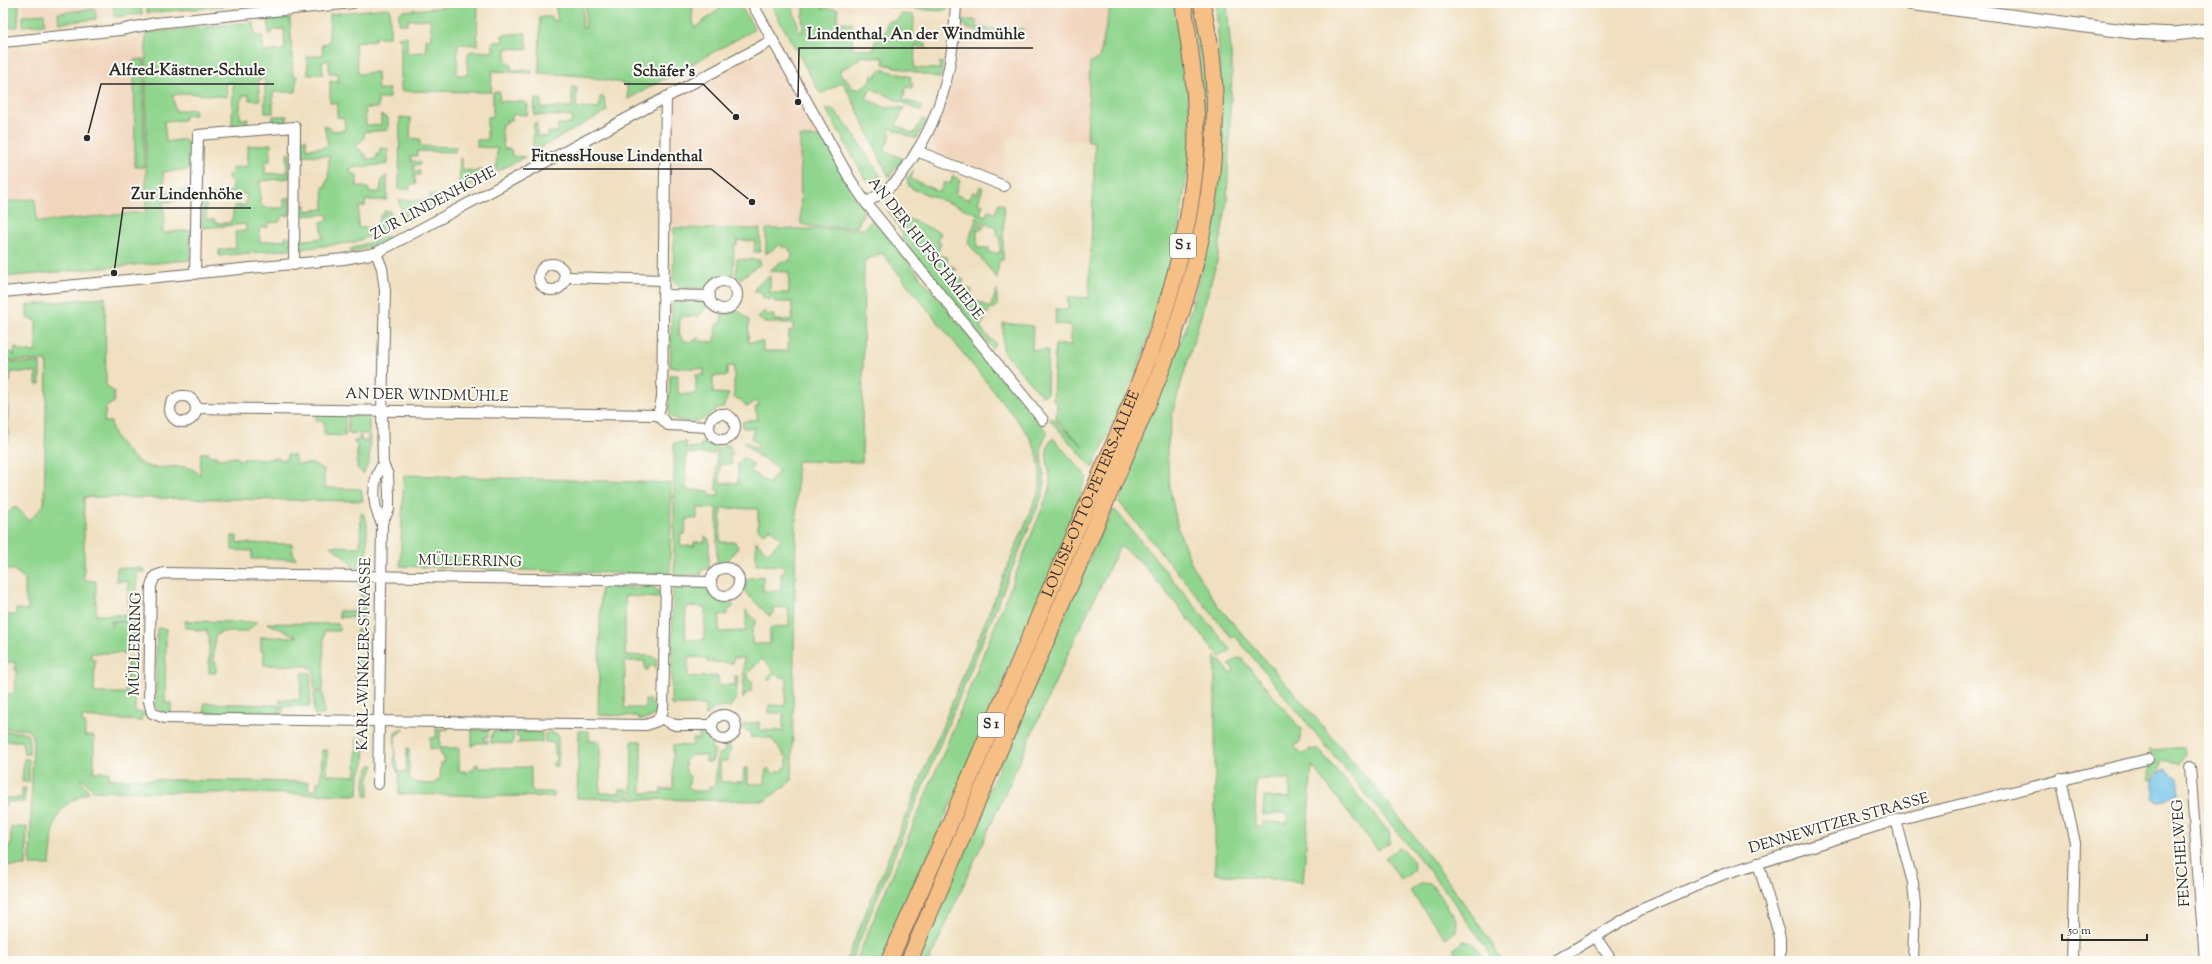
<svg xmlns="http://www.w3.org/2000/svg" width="2212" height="964" viewBox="0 0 2212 964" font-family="'Sorts Mill Goudy',serif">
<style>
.built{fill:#f1d5bd}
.green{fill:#90d58e;stroke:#5e805c;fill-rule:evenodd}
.water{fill:#6dc0e9;stroke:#4c768a}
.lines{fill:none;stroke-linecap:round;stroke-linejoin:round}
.minor-casing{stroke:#706a60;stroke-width:12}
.tertiary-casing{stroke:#706a60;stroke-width:15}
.primary-casing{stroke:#706a60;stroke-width:18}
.minor{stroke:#fff;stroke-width:10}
.tertiary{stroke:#fff;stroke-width:13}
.primary{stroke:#f5bf86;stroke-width:16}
.labels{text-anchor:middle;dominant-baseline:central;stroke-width:4;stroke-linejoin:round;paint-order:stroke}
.shield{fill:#fdfcf7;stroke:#6a6a68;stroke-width:1}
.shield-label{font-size:14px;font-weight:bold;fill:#2b2b2b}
.street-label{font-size:15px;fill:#2b2b2b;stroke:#fdfcf7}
.leader{fill:none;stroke:#2b2b2b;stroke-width:1.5}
.callout-dot{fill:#2b2b2b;stroke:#fdfcf7;stroke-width:1.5}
.callout-label{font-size:16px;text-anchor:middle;font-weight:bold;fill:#2b2b2b;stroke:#fdfcf7;stroke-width:4;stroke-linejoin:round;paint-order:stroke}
</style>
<rect width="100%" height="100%" fill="#fdfcf7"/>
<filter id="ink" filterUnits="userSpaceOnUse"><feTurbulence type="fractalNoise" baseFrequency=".025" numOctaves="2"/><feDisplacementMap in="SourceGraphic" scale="8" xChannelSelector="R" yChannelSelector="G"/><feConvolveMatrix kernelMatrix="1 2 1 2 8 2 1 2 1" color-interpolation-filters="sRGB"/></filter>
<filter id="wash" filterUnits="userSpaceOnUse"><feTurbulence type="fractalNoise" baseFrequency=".012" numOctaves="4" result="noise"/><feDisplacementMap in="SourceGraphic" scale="16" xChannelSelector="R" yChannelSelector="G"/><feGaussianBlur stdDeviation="0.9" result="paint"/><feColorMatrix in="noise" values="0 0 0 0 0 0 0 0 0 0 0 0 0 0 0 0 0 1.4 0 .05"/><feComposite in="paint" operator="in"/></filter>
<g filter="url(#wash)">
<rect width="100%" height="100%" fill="#f0e0c1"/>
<!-- built -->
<g class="built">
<path d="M23 3H114V17L23 26Z"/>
<path d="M822 3H888V14L822 8Z"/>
<path d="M960 3H1111L1099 59 1090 62 1087 141 1006 137 1003 179 936 151 933 136 951 89 959 52Z"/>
<path d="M146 33V212L37 222 35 199 3 202V51L132 40Z"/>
<path d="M763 55 770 56 782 66 819 132 815 136H800L801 229 669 226 671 111 673 103 677 97 726 70Z"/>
</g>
<!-- green -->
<g class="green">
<path d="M3 3H19L18 27 3 28Z"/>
<path d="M114 3H141L142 14 114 17Z"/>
<path d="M147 3H220L225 6 147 13Z"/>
<path d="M555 3H583L582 28H585L586 3H693L692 17 695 28 727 3H739L754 28 752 31 628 99 627 84 584 76 539 73 540 17H551L554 21H558Z"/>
<path d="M770 3H792C792 10 798 22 799 31L803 32 802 14H804V7L806 3H822V8L838 9 837 22 852 23V48L874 50 875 41 878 40 881 34 886 32 887 21H896L901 14 913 15 914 18 913 41 926 43V48L915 46 914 68 939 69 940 62 943 63 940 78 883 64 884 58 860 56 859 60 839 71 843 78 845 77 853 89H859L871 81 872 75 876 77 880 69 911 77 910 82 913 83 912 88 906 87 903 100 921 105 922 112 871 88 866 99 886 108H904L896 125 914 134 922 119 926 121 916 139 890 128 889 132 891 134 884 150 903 159 889 177C873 145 860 113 843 82L823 93H820Z"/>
<path d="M888 3H918V6L941 8 942 3H947V9L941 11 888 7Z"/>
<path d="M1111 3H1177L1188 85 1191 147 1175 254 1139 365 1093 468 1049 419 1051 417 1084 447 1056 419 1057 403 1053 400 1055 345H1071V325L1055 324 1056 309H1068V297L1089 298 1095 142 1087 141 1090 62 1099 59Z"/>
<path d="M1190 3H1194C1198 28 1205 53 1207 78 1215 161 1200 250 1172 328 1153 381 1128 432 1106 484L1104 481C1153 370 1201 259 1204 135 1205 91 1197 46 1190 3Z"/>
<path d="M1216 3H1227L1232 67 1227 201 1217 261 1173 411 1167 450 1170 489 1178 529 1192 565 1218 606C1317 720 1421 833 1503 961H1495L1447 893 1418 857 1235 636 1232 638 1119 502 1125 487 1121 484 1186 328 1207 247 1213 217 1221 88Z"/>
<path d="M478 4 477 45 458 44 457 75H467L468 55 470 51 493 52V42H503L502 35 523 33 525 32 528 49 506 48V60L511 65V70H531L532 73 492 71 491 92 401 91V39L398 37 407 36V53L426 52V39L432 38 430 19 408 20V24H399V14L402 11Z"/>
<path d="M387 8 390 9V37H375V40L355 42 358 74 377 72 378 90 389 89V98L378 99V108H365L366 125H381V115L388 118V130L364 132V138L357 145V149L361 150 362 154H366V159H376L377 154H380V148L388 149V164L350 168V172L357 175V186L368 188 369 192H380L382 179 387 176V200H366L365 206 359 207 358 228 378 227 380 215H384V211H390L392 225 388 229 355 242 300 249V241L323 238 321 222 328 220 327 214 300 216V206L306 205V211L324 209 323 187H326V182H328L329 156 302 155V140L306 139 307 149 325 147 328 144 324 125 334 131 345 130 344 118 337 117V103H330V81H338V73H329V60L322 62 323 74 308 75 307 57 323 55 322 44 329 43 330 14Z"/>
<path d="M95 9 96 19 59 23 58 13Z"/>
<path d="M44 14 45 24 23 26V16Z"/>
<path d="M290 18 293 76H297L296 92H273V113H265V79L258 80 260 100H249V95H243L242 100 240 101V119H248L246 126 232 127 233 82 226 83 227 97 189 93 173 95 175 111 194 109 195 115 184 116V120L164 121 166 142 185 139 186 143H192V169L163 172 165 192 193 188V195L182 196 183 200 163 202 165 223H162L163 233 191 230 190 260 3 277V202L35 199 37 222 146 212V33L254 22 255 36H262L264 52 285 50 284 29 272 30V33L269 34 268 20Z"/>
<path d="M962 20H976V28L1023 29V33C1010 33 963 37 962 20Z"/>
<path d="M144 59V167H135L134 60Z"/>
<path d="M572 87 577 88 576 108 599 109 600 97H604L607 111 536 150 533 145 534 123H537V136L548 137V132H558V124H571L572 116 534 115 535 99H541V108L572 107Z"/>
<path d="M493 92H500L499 101 524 102 528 105 527 115 513 114 512 120H507V124L501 125 504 149H511L512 156 525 157 496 172 497 148 477 147V140H487V117L493 116Z"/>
<path d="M826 109H833L850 129 883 180 876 183 866 180Z"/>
<path d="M273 116H287V123L272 124Z"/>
<path d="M400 117 411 118 410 138 420 139V146L458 147 455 148V152L417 151V156H411V161L420 162V165H414V171H420V175H414L416 184H410V189H399Z"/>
<path d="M800 137H823L849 187 864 211 857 227H814L801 224Z"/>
<path d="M271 144 270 161H265V174L287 173V153L290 154V178L260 181V203L264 208H284V199L290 197V215L282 216 279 222 268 223V227L259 228 260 242 285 240V237H290V249L219 256V250L236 248 235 232 246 231V224L202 228 203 203H206V219L215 220V223H229L232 219 234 206 246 205 247 194 203 198V196L220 195V193L233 191 232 179H228V175H231L232 168 248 166V146Z"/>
<path d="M460 158H462V171L471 170 472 172H476L477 170H482L488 177 459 192Z"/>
<path d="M914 170 911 179 940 192 944 182 950 184 953 176 960 180 955 194 969 200 972 192 977 194 980 186 983 188 978 203 983 205 980 214 986 216 988 211 995 213 999 203 1004 205 1003 260H999L997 278 968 243 975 222 985 226 982 229H977V248H989V253H1000V235H996V227L976 220 978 214 913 189 909 186 907 178Z"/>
<path d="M430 194 448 199 411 218 402 214 399 200H430Z"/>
<path d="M887 208 896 212 894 217 901 220 903 216 941 233 937 242 941 243 937 254 948 258 946 264 956 268 953 276 964 280 962 286 972 290 970 297 990 308 997 290V305L984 316 986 318 980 327 989 338 996 343 992 349 902 239 903 235Z"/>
<path d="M873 219 1048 433C1032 453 1050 471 1042 496L851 961H846L1040 488C1041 464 1038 450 1025 430L882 253 864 261 862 462 797 461 792 780 765 801 631 799 632 741H641V793H661V789H673V745L693 746V739H699V731L713 741 711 748 715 750 712 762H706V755H691L685 761 686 773 690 776 688 787 693 791H709V786H715L718 753 723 754 725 746 731 747 728 761H720V782H743L744 768H748V784H765L766 770 768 768 774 774 778 770 781 772 787 765V758L771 738 750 737 751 732 743 729V724L759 722V730L783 731V713H769V705L785 706 787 678 780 677 776 674 769 681 767 678 774 671 762 659 748 673V680L752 681V691L745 694 743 699 744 658H733V663L707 662V658L688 657V677L718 676V685H735V676H738L736 698 730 707 715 708 705 716V705H671L673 590C679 583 692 586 701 586L715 598 730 602 734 606 727 612V615H719V632L746 631V610L757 622 752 628V644H770V629L772 627 789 626V608L773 607V613L769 616 745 592 746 579 763 576V591H781V573H784V566L756 565V541L768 553 781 540 770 528 763 534 758 529V509L721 508 720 542H735L738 547 726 563 717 566V508H697V519H686L685 534H681L680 545 694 546V542H705V536L709 539V567L701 571V575H674V443L686 442V448H701V443L718 445 714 454 686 453V490L709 491 711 496H719V490H716L717 452 721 446 729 445 733 455 729 457 732 464H720V483H738V464L742 462 741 459 744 458 754 465 750 471 769 484 779 470 760 456 759 457 744 443 745 441 756 449 759 444 751 439 754 428H743L742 422 758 419 755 408 759 405 756 401 747 407 741 400 734 398V366H727V376H713V393L729 394 723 408C713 409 711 415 703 419 694 424 677 422 669 415L670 375H678V394H696V375H704V369L670 367 672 304C682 298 699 299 708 306L699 316H680L679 334 684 341 692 342 699 337V341L715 342 716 324H721L722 314H729L738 310 749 320 748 342H763V351H788L789 331H793V323H765L758 318 764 311 767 315H774V320H792V302H775L774 299H763L762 292H755L756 286 770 276V293H789V272L769 271 783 260 785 263 791 259 792 254 787 246 783 248 780 244 766 254V229H864ZM686 606 705 607 704 640 685 639Z"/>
<path d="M674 228 760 229V252H754L755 241 737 240V245H734L733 276 717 278 704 289 680 288 673 281Z"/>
<path d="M387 236 389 239 351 253 350 249Z"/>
<path d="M737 259 760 260V264L740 279 736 274Z"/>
<path d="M105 297 106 385 114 392V402L106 407 104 422H111C112 434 117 440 125 449 131 454 136 462 144 465 163 473 184 458 200 475L201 453H209V456H216V459L237 457 238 460H244V458H258V460L279 458V460H286L287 455H294L296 464H313L324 470V488L361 489 363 501 84 497V580L96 581V615H128V581H116L117 568H142L146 572H137L136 621H111L112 627V622H135V650H126V653H91V659H95L94 693H126L127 659 135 660V712H146V716H141V721L82 717V722L85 723V736H94V772H109V779L309 782 308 790H317V782L321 781 322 750H327V775L356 776 357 738H365L364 763 359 776 358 795 94 791 81 778V781L89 792C48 809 55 825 50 865H30L33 738 30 732 24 729H3V694H14L17 670H15V662H4L3 615H16V609L29 610 25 596V579L14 570 3 569V513H8L15 506 29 520 44 505 47 361 3 360V353L12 352 14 356 15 347 21 351 36 352V320L27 318V305Z"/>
<path d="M1003 323 1033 326 1032 350H1048L1047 394 1042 396 1003 351Z"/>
<path d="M3 362 40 363V384H36V372H11L10 382H8V442H3Z"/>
<path d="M319 414 345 415V436L324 435V421H316V417Z"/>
<path d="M348 415H364L369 417V434L348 433Z"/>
<path d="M359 436H361V441H367L368 436H370L369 462 363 474 357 468V443H354V441L359 440Z"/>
<path d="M1053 438 1087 477 1080 493 1084 494 883 961H856L943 754 1050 489C1052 471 1040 452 1053 438Z"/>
<path d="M404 475 671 483 670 575 400 566Z"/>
<path d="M1115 510 1231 650 1221 657 1215 651 1141 562 1120 546 1078 632 929 961H915L1105 522 1108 523 1112 511Z"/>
<path d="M363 513 367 523V555L363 566 360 568 353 567 344 556 330 546 360 547 361 514Z"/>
<path d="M232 536H237V543L292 544 293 553 296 559H252V551L232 550Z"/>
<path d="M359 581 364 583 367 588 366 618 339 617V611H362Z"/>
<path d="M601 584H615L619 588H641L649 584C655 587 659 591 661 597L658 598 625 596V655L651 656 657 659 656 670 655 666H649L648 670H645V661H625L624 708H645V700H650V704H654V700H659L657 713 650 718 640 720 637 716 598 715Z"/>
<path d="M185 621H188L257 622 247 632H221L215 636 213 662H216V673H209V635L207 634V630L197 631 193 628H185Z"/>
<path d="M267 623 339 624V631H324L323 691H314V670L310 669V666L264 665V651H261V637H298Z"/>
<path d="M157 628 166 629 165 703H171V713L159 710 156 706Z"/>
<path d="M357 630H366V653H363V646L356 645Z"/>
<path d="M1215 655 1231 674 1234 670 1229 665 1237 658 1242 659 1302 730 1299 743 1294 746 1302 755 1310 749 1319 750 1389 832 1390 842 1378 850 1312 766 1303 882 1215 874ZM1267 779H1290V798L1264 797 1263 815 1287 813V823L1263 822V827H1255L1256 780Z"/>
<path d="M356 657H366V667L360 665V673L366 671V688H363V681L356 680Z"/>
<path d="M302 673H311L310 706H283V714H280V700H300Z"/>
<path d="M314 693H323L324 715H314Z"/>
<path d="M204 703 278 705V714L204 713Z"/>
<path d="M405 729 395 736V761L398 762V771L406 772 407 748H409V779L418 783 433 784 440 779 441 763H444V756H441L440 749H430V738H436V729H449L440 730V748H459V771H465L466 774 469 770 473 771 475 765 478 764V768L531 767V789L535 792H554V797L399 794V775L394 764 395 732Z"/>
<path d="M472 729 488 730V737H484V741H488V743H477L472 746Z"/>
<path d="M496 731 504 733 513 732V744L491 743 492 732Z"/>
<path d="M520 731 542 733V742L516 743 520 742V737H516L517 732Z"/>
<path d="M579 731H589V741H600V793H620V789H628V799L577 798Z"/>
<path d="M3 732H22L27 734 29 740V754H24L22 741H3Z"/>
<path d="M551 732 558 735V766H553V762L556 761 554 743 545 742V734Z"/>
<path d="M2184 747 2185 754 2179 763 2162 760 2160 769 2155 773 2153 779H2149L2150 748 2152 750Z"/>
<path d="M24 759H29V782H22Z"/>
<path d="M370 765H374L369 778V796H365V779Z"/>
<path d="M22 788H26L24 802H7L6 806H3V798H22Z"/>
<path d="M11 827H27L26 866H3V849H9V845H11Z"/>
<path d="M1397 849H1402L1414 862 1413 871 1402 880 1385 858Z"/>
<path d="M1422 883 1431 884 1457 920 1456 931 1445 938 1410 891Z"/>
<path d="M1464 941 1473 943 1485 961H1461L1453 949Z"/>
</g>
<!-- water -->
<path class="water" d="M2166 770 2177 778 2179 793 2159 802 2154 799V779L2159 772Z"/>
</g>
<g filter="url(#ink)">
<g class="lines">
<!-- minor casing -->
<g class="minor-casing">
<g id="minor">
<path d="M752 3 850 179 866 203 1043 420"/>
<path d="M3 42 120 30 156 23 353 3"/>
<path d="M917 151 1004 186"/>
<path d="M866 203C875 197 885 191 893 184 901 178 906 167 912 159 944 112 954 59 956 3"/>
<path d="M376 253 382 268 385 291 382 410 383 464 388 475 389 494V509L382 523 378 784"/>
<circle cx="552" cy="277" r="13"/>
<path d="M195 274 198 135 295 127 294 265"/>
<path d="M566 277 663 280"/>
<circle cx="723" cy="295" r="14"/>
<path d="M3 292 344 259 376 253 773 40"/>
<path d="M663 295 710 296"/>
<circle cx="183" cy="409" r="13"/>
<path d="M196 408 658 415 668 425 709 427"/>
<circle cx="722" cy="427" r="13"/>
<path d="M658 415 662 398 666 97"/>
<path d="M382 523C372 506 371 480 383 464"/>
<circle cx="725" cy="582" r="14"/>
<path d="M164 573 666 581 663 710 657 721 646 725 164 718 152 713 149 701 151 586 155 576Z"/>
<path d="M666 581 711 582"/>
<circle cx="724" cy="727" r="12"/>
<path d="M660 718 675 725H711"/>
<path d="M2190 767 2205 961"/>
<path d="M2061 779 2075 843 2072 961"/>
<path d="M1896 820 1913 883 1915 905 1913 961"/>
<path d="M1758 863 1780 938V961"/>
<path d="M1595 936 1612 961"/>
<path d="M1555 961 1640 910 1724 874 1896 820 2148 759"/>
</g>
</g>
<!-- tertiary casing -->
<g class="tertiary-casing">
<path id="tertiary" d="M1909 3 2132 32 2174 34 2209 30"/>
</g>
<!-- primary casing -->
<g class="primary-casing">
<g id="primary">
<path id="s1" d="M889 961C949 829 1005 695 1062 562 1116 437 1179 313 1194 176 1201 119 1192 59 1183 3"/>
<path d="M909 961 1154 389C1196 283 1226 166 1211 51 1208 35 1205 19 1202 3"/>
</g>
</g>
<!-- minor -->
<use href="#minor" class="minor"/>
<!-- tertiary -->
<use href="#tertiary" class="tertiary"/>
<!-- primary -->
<use href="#primary" class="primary"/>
</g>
</g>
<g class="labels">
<!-- shield labels -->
<g class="shield">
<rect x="1170" y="234" width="26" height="24" rx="3"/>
<rect x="978" y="713" width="26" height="24" rx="3"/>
</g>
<g class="shield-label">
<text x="1183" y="246">S 1</text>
<text x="991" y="725">S 1</text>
</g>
<!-- street labels -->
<g class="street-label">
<text transform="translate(434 204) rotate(-28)">ZUR LINDENHÖHE</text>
<text transform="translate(925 249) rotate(52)">AN DER HUFSCHMIEDE</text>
<text transform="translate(427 396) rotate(1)">AN DER WINDMÜHLE</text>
<text stroke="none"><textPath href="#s1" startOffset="509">LOUISE-OTTO-PETERS-ALLEE</textPath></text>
<text transform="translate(470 562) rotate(1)">MÜLLERRING</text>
<text transform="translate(136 644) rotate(-89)">MÜLLERRING</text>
<text transform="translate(365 654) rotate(-89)">KARL-WINKLER-STRASSE</text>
<text transform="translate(1839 824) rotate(-16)">DENNEWITZER STRASSE</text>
<text transform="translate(2182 853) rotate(-94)">FENCHELWEG</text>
</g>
</g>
<!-- callouts -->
<path class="leader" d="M798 102L799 48H1033M87 138L101 84H274M736 117L703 84H624M752 202L711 169H523M114 273L123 208H251"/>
<g class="callout-dot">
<circle cx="798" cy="102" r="4"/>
<circle cx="87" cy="138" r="4"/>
<circle cx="736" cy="117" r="4"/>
<circle cx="752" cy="202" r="4"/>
<circle cx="114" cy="273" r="4"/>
</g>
<g class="callout-label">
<text x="916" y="39">Lindenthal, An der Windmühle</text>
<text x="187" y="75">Alfred-Kästner-Schule</text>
<text x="664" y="76">Schäfer's</text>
<text x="617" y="161">FitnessHouse Lindenthal</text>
<text x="187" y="199">Zur Lindenhöhe</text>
</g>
<!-- margin -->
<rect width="2212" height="964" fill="none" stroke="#fdfcf7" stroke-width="16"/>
<!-- scale -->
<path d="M2062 934v6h85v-6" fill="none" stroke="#2b2b2b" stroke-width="2"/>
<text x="2068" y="934" font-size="12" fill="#2b2b2b" stroke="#fdfcf7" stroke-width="3" paint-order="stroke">50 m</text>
</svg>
